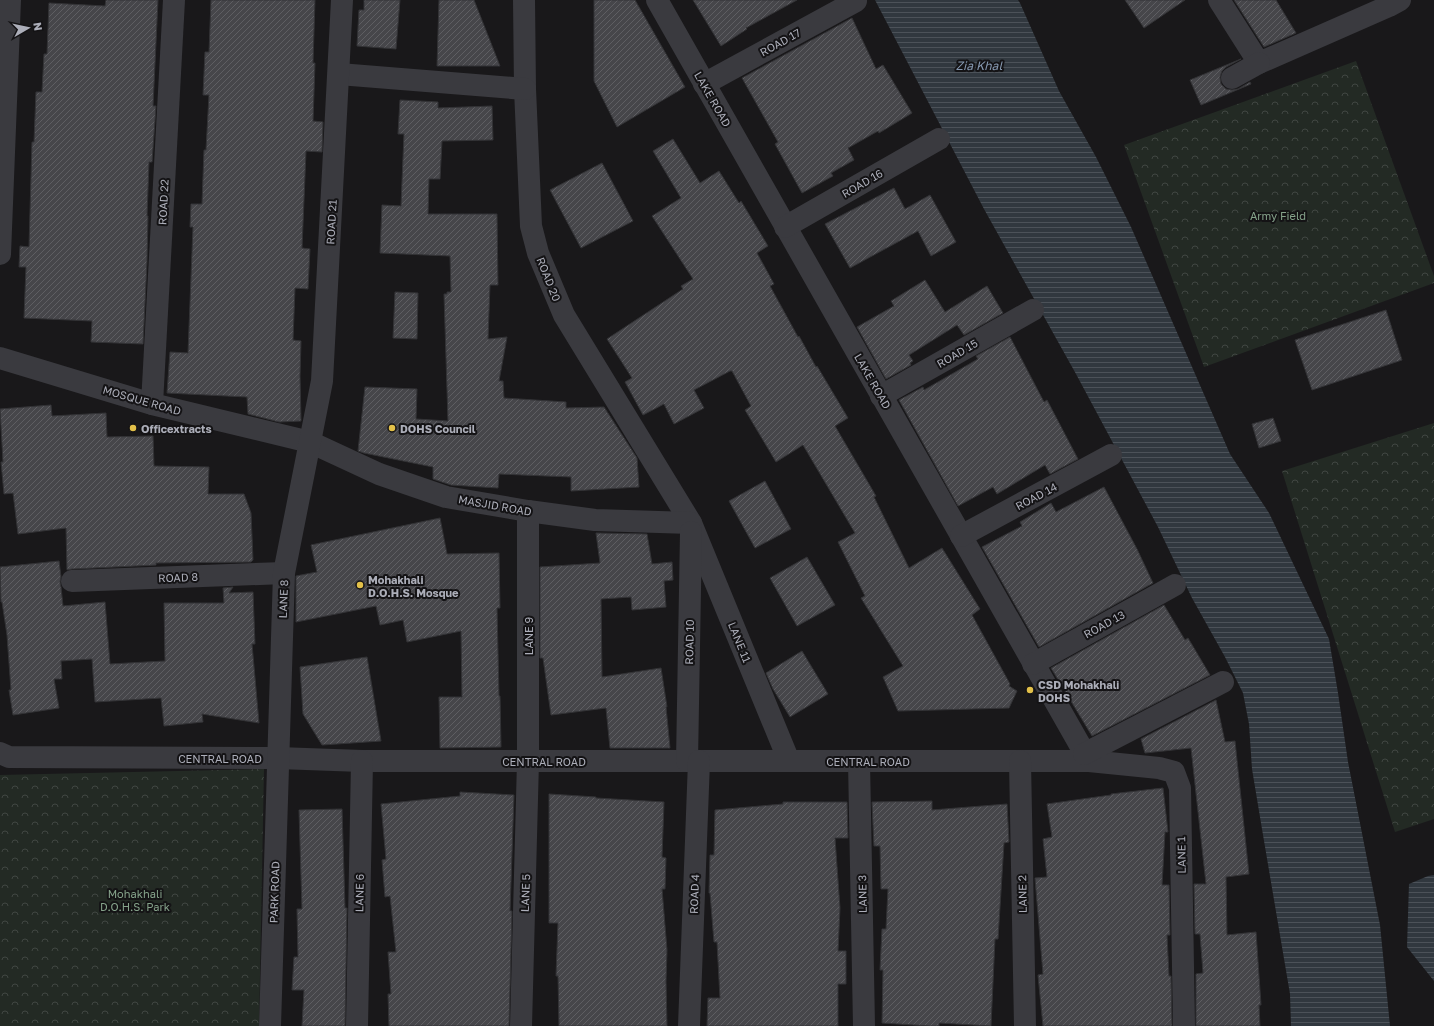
<svg xmlns="http://www.w3.org/2000/svg" width="1434" height="1026" viewBox="0 0 1434 1026" font-family="'Golos Text',sans-serif">
<style>
.park{fill:url(#park-crowns)}
.water{fill:url(#water-rules)}
.building{fill:url(#building-hatch);stroke:#333336}
.lines{fill:none;stroke-linecap:round;stroke-linejoin:round}
.street{stroke:#3a3a3f;stroke-width:22}
.poi-dot{fill:#e2c049;stroke:#141315;stroke-width:1.5}
.labels{text-anchor:middle;dominant-baseline:central;stroke-width:4;stroke-linejoin:round;paint-order:stroke}
.street-label{font-size:11px;fill:#acaeb9;stroke:#141315}
.park-label{font-size:11px;fill:#85a28a;stroke:#141315}
.poi-label{font-size:11px;font-weight:bold;fill:#acaeb9;stroke:#141315;text-anchor:start}
.water-label{font-size:12px;font-style:italic;fill:#8698b0;stroke:#141315}
</style>
<defs>
<pattern id="park-crowns" width="20" height="18" patternUnits="userSpaceOnUse"><rect width="20" height="18" fill="#232a24"/><path d="M2 6a3 3 0 1 1 6 0M12 15a3 3 0 1 1 6 0" fill="none" stroke="#404642"/></pattern>
<pattern id="water-rules" width="6" height="5" patternUnits="userSpaceOnUse"><rect width="6" height="5" fill="#31383f"/><path d="M0 2.5h6" fill="none" stroke="#4c5259"/></pattern>
<pattern id="building-hatch" width="6" height="6" patternUnits="userSpaceOnUse"><rect width="6" height="6" fill="#46464a"/><path d="M-1 1l2-2M0 6l6-6M5 7l2-2" fill="none" stroke="#5e5e62"/></pattern>
</defs>
<rect width="100%" height="100%" fill="#19181a"/>
<!-- park -->
<g class="park">
<path d="M1356 61 1434 276V283L1204 367 1124 145Z"/>
<path d="M1434 423V819L1395 832 1282 471Z"/>
<path d="M264 769 259 1026H0V775Z"/>
</g>
<!-- water -->
<g class="water">
<path d="M875 0H1018L1020 3 1059 91 1096 157 1131 227 1230 454 1269 513 1329 639 1338 693 1348 762 1380 925 1390 1026H1291L1290 994 1262 829 1252 769 1249 724 1243 693 1225 657 1192 598 1158 527 1076 374 984 209Z"/>
<path d="M1434 875V981L1407 947 1409 884 1428 876Z"/>
</g>
<!-- building -->
<g class="building">
<path d="M106 0H158L153 106H156L152 162H149L147 216H148L147 261 143 344 91 342 92 321 24 318 26 267H19L20 246 29 247 32 142H34L36 92H42L44 54H47L49 3 105 6Z"/>
<path d="M211 0H315L313 63H315L313 121 323 122 322 152 306 151 302 248 310 249 308 289 295 288 293 340 301 341 300 376 301 421 279 422 248 414 247 397 167 393 170 352 188 353 193 227H190L191 204H202L204 150H206L209 95H203L205 52H209Z"/>
<path d="M364 0H400L396 49 357 46 359 10H364Z"/>
<path d="M439 0H474L500 66H437Z"/>
<path d="M594 0H635L685 87 617 127 594 81Z"/>
<path d="M693 0H797L746 28 747 29 721 46Z"/>
<path d="M1125 0H1185L1144 28Z"/>
<path d="M1234 0H1276L1296 33 1264 47Z"/>
<path d="M852 18 876 69 883 65 912 113 879 133 878 131 848 148 854 160 831 173 833 176 802 193 775 144 778 142 742 78Z"/>
<path d="M1241 59 1226 67 1222 71 1220 77 1221 84 1226 89 1232 90 1238 89 1250 82 1251 84 1201 105 1190 80Z"/>
<path d="M400 100 438 102V108L492 106 493 140 442 141 440 179H429L428 214H497L498 285H490L488 339 507 337 499 381H503L504 398 566 402V408L604 407 637 458 639 487 571 491V477L499 474 498 488 451 485 433 479V467L364 453 358 451 365 387 417 389 416 419 448 421 444 294H447V292H451L450 256 380 253 382 205 401 206 404 134H398Z"/>
<path d="M673 139 700 183 719 171 739 203 741 201 768 246 757 253 774 284 770 286 798 337 799 336 816 367 817 366 848 418 835 426 876 496 874 497 909 568 942 548 980 609 972 615 1010 684 1009 686 1017 691 1009 708 898 711 883 677 903 666 861 598 865 596 838 542 855 533 803 445 776 462 745 410 751 406 732 371H730L694 390 704 408 674 424 664 404 643 415 625 382 632 378 607 339 683 289 681 286 693 279 652 216 681 198 653 151Z"/>
<path d="M602 163 633 221 581 248 550 190Z"/>
<path d="M894 188 905 209 930 195 956 242 931 256 918 231 850 268 825 224Z"/>
<path d="M925 280 945 312 987 286 1003 313 964 335 957 325 909 355 913 361 910 363 911 365 886 379 857 327 894 306 891 301Z"/>
<path d="M395 292 418 293 417 339 393 338Z"/>
<path d="M1386 310 1402 360 1312 390 1295 340Z"/>
<path d="M1010 337 1044 402 1047 400 1078 459 1050 474 1045 465 997 494 993 487 958 506 899 400 923 387 924 390 978 359 976 356Z"/>
<path d="M51 405 52 416 106 413 107 437 153 436 154 466 209 467 208 494H244L251 513 253 560 251 562 156 563V565L72 569 67 570 66 528 18 534 13 493 4 494 1 462H3L0 409Z"/>
<path d="M1273 418 1281 441 1259 448 1252 424Z"/>
<path d="M765 481 791 529 755 548 729 501Z"/>
<path d="M1104 487 1137 549 1153 583 1039 647 982 547 1022 526 1020 522 1051 503 1056 512Z"/>
<path d="M440 518 447 554 499 553 500 608H497L499 696H500L501 747 440 748 439 697H462L461 631 407 642 403 620 380 625 376 606 296 622V576L317 572 311 545Z"/>
<path d="M596 533 647 534 652 564 672 562 673 580 664 581 666 607 632 610 631 597 601 599 602 677 661 668 667 707H666L670 748H610L606 708 551 715 543 658H540V567L600 563Z"/>
<path d="M807 557 835 605 797 626 770 578Z"/>
<path d="M59 561 61 577 60 582 61 587 63 606 105 602 110 664 165 661 164 603H224L223 588 233 587 229 593 253 592 255 644H252L259 723 202 714 203 722 164 726 161 698 95 702 92 659 61 661 62 679H54L59 708 13 715 9 690H11L7 635 2 602H1L0 567Z"/>
<path d="M1164 605 1185 640 1188 638 1210 675 1092 736 1051 668Z"/>
<path d="M802 651 828 694 790 717 773 689 766 673Z"/>
<path d="M367 657 381 741 322 745 303 714 300 667Z"/>
<path d="M1216 700 1225 742 1235 741 1249 874 1226 877 1227 935 1256 932 1261 1005H1259L1260 1026H1196V974L1203 973 1200 934H1195L1194 884H1206L1191 748 1145 753 1141 739Z"/>
<path d="M1163 788 1168 832H1165L1162 885H1169L1170 935H1167L1169 976H1171L1172 1026H1043L1038 975 1043 974 1035 878 1047 877 1043 839 1052 837 1047 804 1111 795V794Z"/>
<path d="M460 792 514 795 510 911H512L509 1026H389L388 994H391L388 952H396L390 896 385 897 382 860 386 859 381 804 460 796Z"/>
<path d="M549 794 596 797V798L664 802 662 857 666 858 665 889H662L667 950 666 981 667 1026H559L558 976H556L558 923H549Z"/>
<path d="M932 801V810L1007 804 1009 842 1004 843 998 939H995L991 1026 939 1023V1026H930L882 1023 883 970H880L882 929H886L888 889H881L880 846H874L872 802Z"/>
<path d="M783 802H847L848 838H835L840 908 838 951H846V984H838V1026H707L708 998H720L717 942H714L710 893H709L710 855H714L715 810 783 804Z"/>
<path d="M342 809 345 908H347L345 1026H302L304 990H292L294 957H298L297 909H302L299 810Z"/>
</g>
<g class="lines">
<!-- street -->
<g class="street">
<path d="M524 0 525 89 531 226 538 253 564 315 691 523 789 761"/>
<path d="M657 0 1089 761"/>
<path d="M1219 0 1259 63 1389 6 1400 0"/>
<path d="M339 74 525 89"/>
<path d="M1232 78 1259 63"/>
<path d="M704 84 856 1"/>
<path d="M785 227 939 139"/>
<path d="M0 254 10 0"/>
<path d="M0 358 152 404 310 442 379 474 446 497 528 511 595 520 691 523"/>
<path d="M881 396 1033 310"/>
<path d="M152 404 174 0"/>
<path d="M961 536 1111 455"/>
<path d="M72 581 284 573"/>
<path d="M1033 664 1175 585"/>
<path d="M0 753 9 757 278 758 362 761H1089L1159 768 1174 772 1180 788 1184 1026"/>
<path d="M1084 754 1223 682"/>
<path d="M687 761 691 532"/>
<path d="M859 761 864 1026"/>
<path d="M1020 761 1025 1026"/>
<path d="M270 1026 284 573 322 381 342 0"/>
<path d="M357 1026 362 761"/>
<path d="M521 1026 528 761V511"/>
<path d="M689 1026 699 761"/>
</g>
</g>
<!-- markers -->
<g class="poi-dot">
<circle cx="133" cy="428" r="4"/>
<circle cx="392" cy="428" r="4"/>
<circle cx="360" cy="585" r="4"/>
<circle cx="1030" cy="690" r="4"/>
</g>
<g class="labels">
<!-- street labels -->
<g class="street-label">
<text transform="translate(780 42) rotate(-29)">ROAD 17</text>
<text transform="translate(713 99) rotate(60)">LAKE ROAD</text>
<text transform="translate(862 183) rotate(-30)">ROAD 16</text>
<text transform="translate(163 202) rotate(-87)">ROAD 22</text>
<text transform="translate(331 222) rotate(-87)">ROAD 21</text>
<text transform="translate(549 279) rotate(68)">ROAD 20</text>
<text transform="translate(957 353) rotate(-30)">ROAD 15</text>
<text transform="translate(873 381) rotate(60)">LAKE ROAD</text>
<text transform="translate(142 400) rotate(16)">MOSQUE ROAD</text>
<text transform="translate(1036 496) rotate(-28)">ROAD 14</text>
<text transform="translate(495 505) rotate(10)">MASJID ROAD</text>
<text transform="translate(178 577) rotate(-2)">ROAD 8</text>
<text transform="translate(283 599) rotate(-88)">LANE 8</text>
<text transform="translate(1104 624) rotate(-29)">ROAD 13</text>
<text transform="translate(528 636) rotate(-90)">LANE 9</text>
<text transform="translate(689 642) rotate(-89)">ROAD 10</text>
<text transform="translate(740 642) rotate(68)">LANE 11</text>
<text x="220" y="758">CENTRAL ROAD</text>
<text x="544" y="761">CENTRAL ROAD</text>
<text x="868" y="761">CENTRAL ROAD</text>
<text transform="translate(1181 855) rotate(-91)">LANE 1</text>
<text transform="translate(274 892) rotate(-88)">PARK ROAD</text>
<text transform="translate(359 893) rotate(-89)">LANE 6</text>
<text transform="translate(525 893) rotate(-88)">LANE 5</text>
<text transform="translate(694 894) rotate(-88)">ROAD 4</text>
<text transform="translate(862 894) rotate(-91)">LANE 3</text>
<text transform="translate(1022 894) rotate(-91)">LANE 2</text>
</g>
<!-- park labels -->
<g class="park-label">
<text x="1278" y="215">Army Field</text>
<text x="135" y="893">Mohakhali<tspan x="135" dy="13">D.O.H.S. Park</tspan></text>
</g>
<!-- poi labels -->
<g class="poi-label">
<text x="141" y="428">Officextracts</text>
<text x="400" y="428">DOHS Council</text>
<text x="368" y="579">Mohakhali<tspan x="368" dy="13">D.O.H.S. Mosque</tspan></text>
<text x="1038" y="684">CSD Mohakhali<tspan x="1038" dy="13">DOHS</tspan></text>
</g>
<!-- water labels -->
<g class="water-label">
<text x="979" y="65">Zia Khal</text>
</g>
</g>
<!-- north arrow -->
<g transform="translate(28 28) rotate(81)" stroke="#141315" stroke-width="3" paint-order="stroke">
<path d="M0-3L7 15L0 10L-7 15Z" fill="#acaeb9"/>
<text y="-6" font-size="11" font-weight="bold" text-anchor="middle" fill="#acaeb9">N</text>
</g>
</svg>
